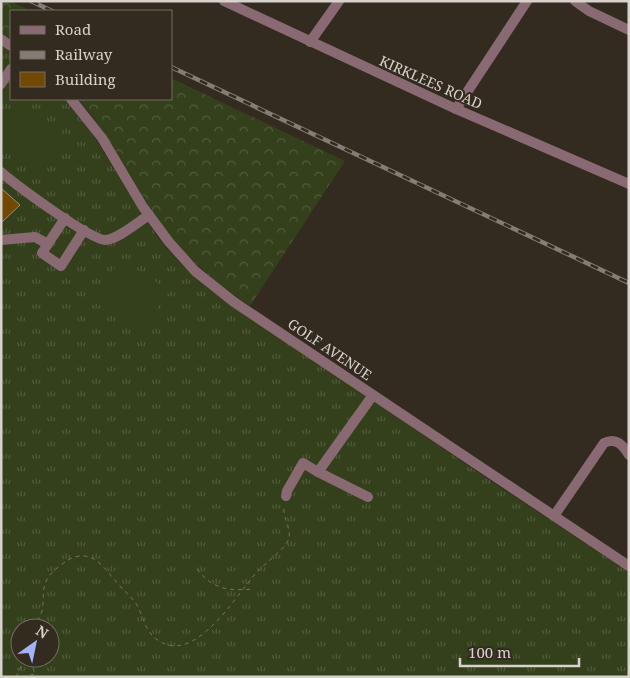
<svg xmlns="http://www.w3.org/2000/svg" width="630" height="678" viewBox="0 0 630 678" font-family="'Noto Serif',serif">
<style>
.grass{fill:url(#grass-tufts);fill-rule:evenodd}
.forest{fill:url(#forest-crowns)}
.garden{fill:#34401b}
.building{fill:#714901;stroke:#9a8f83}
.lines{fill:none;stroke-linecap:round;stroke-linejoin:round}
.path{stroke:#776f67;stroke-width:1;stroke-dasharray:4 4;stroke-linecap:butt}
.minor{stroke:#896a72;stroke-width:10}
.rail-casing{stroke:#847d75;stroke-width:4.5}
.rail{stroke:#332a20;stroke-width:2.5;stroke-dasharray:8;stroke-linecap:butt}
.labels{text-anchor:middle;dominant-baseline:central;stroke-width:4;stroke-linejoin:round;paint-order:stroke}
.street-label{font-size:14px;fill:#d7d2cb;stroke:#332a20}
</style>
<defs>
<pattern id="grass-tufts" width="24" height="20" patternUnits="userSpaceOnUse" patternTransform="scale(1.25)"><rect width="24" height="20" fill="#34401b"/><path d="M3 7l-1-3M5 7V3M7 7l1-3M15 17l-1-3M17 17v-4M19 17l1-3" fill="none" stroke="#515b3b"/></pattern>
<pattern id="forest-crowns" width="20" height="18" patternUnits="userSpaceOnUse" patternTransform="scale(1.25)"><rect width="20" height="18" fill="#34401b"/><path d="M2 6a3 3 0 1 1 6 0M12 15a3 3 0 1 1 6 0" fill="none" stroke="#515b3b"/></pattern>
</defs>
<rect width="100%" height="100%" fill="#332a20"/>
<!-- grass -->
<path class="grass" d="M1 45 11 52V99H65L94 136 138 208 156 235 179 262 209 289 485 477 629 572V677H1ZM20 628H50V658H20Z"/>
<!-- forest -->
<g class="forest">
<path d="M1 1H10L31 11H11V39L1 33Z"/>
<path d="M171 78 345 161 250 306C215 282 185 257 160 223 132 182 111 136 78 99H171Z"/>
</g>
<!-- garden -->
<g class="garden">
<path d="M19 104 66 136 42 173 1 146V131Z"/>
<path d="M121 259 169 291 145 327 97 295Z"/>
</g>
<!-- building -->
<path class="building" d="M1 188 20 205 1 223Z"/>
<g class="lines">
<!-- path -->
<g class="path">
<path d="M197 569C213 590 229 591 254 589"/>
<path d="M34 628C36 622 40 617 42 611 44 602 42 593 45 584 48 574 59 566 68 560 93 546 105 570 119 585 125 592 132 597 137 605 143 616 145 630 155 638 194 670 236 594 258 571 265 563 287 548 289 538 291 527 282 517 284 505"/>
<path d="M16 677 25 658"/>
<path d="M22 677 35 674 30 658"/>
<path d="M81 677H82"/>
</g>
<!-- minor -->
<g class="minor">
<path d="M224 1 456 109 629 184"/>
<path d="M575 1 589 11 629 30"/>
<path d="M1 39 11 46"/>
<path d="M310 42 339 1"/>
<path d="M1 84 11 69"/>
<path d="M71 99 102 138 143 207 169 242 195 271 234 302 629 566"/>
<path d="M456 109 527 1"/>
<path d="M1 172C16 185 89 239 105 240 117 240 138 222 149 215"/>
<path d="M65 218 42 253 61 266 84 230"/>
<path d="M1 240 35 237 48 244"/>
<path d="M286 496 287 491 303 463 318 472"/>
<path d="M368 497 318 472 373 395"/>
<path d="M554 516 604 443C616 437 623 445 629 455"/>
</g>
<!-- rail casing -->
<g class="rail-casing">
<g id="rail">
<path d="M31 1 52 11"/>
<path d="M171 67 629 283"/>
</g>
</g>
<!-- rail -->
<use href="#rail" class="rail"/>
</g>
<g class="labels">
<!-- street labels -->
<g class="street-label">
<text transform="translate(431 82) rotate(24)">KIRKLEES ROAD</text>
<text transform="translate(330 349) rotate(34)">GOLF AVENUE</text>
</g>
</g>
<!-- border -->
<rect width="630" height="678" fill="none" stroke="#d7d2cb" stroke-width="5"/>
<!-- legend -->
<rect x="10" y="10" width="162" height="90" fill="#332a20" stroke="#756d64"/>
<rect x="20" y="26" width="25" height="8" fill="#896a72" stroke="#756d64"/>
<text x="55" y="35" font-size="15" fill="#d7d2cb">Road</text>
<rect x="20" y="51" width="25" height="8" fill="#847d75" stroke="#756d64"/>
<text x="55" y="60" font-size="15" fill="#d7d2cb">Railway</text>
<rect x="20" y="72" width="25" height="15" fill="#714901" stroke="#756d64"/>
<text x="55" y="85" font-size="15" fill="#d7d2cb">Building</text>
<!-- north arrow -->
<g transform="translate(35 643) rotate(33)"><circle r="24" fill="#332a20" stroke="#756d64"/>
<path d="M0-4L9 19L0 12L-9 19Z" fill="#a4b2fc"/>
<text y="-8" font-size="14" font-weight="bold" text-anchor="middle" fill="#d7d2cb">N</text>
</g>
<!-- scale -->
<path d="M460 658v8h119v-8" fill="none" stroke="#d7d2cb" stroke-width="2.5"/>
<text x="468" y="658" font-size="15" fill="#d7d2cb" stroke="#332a20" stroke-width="4" paint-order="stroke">100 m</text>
</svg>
